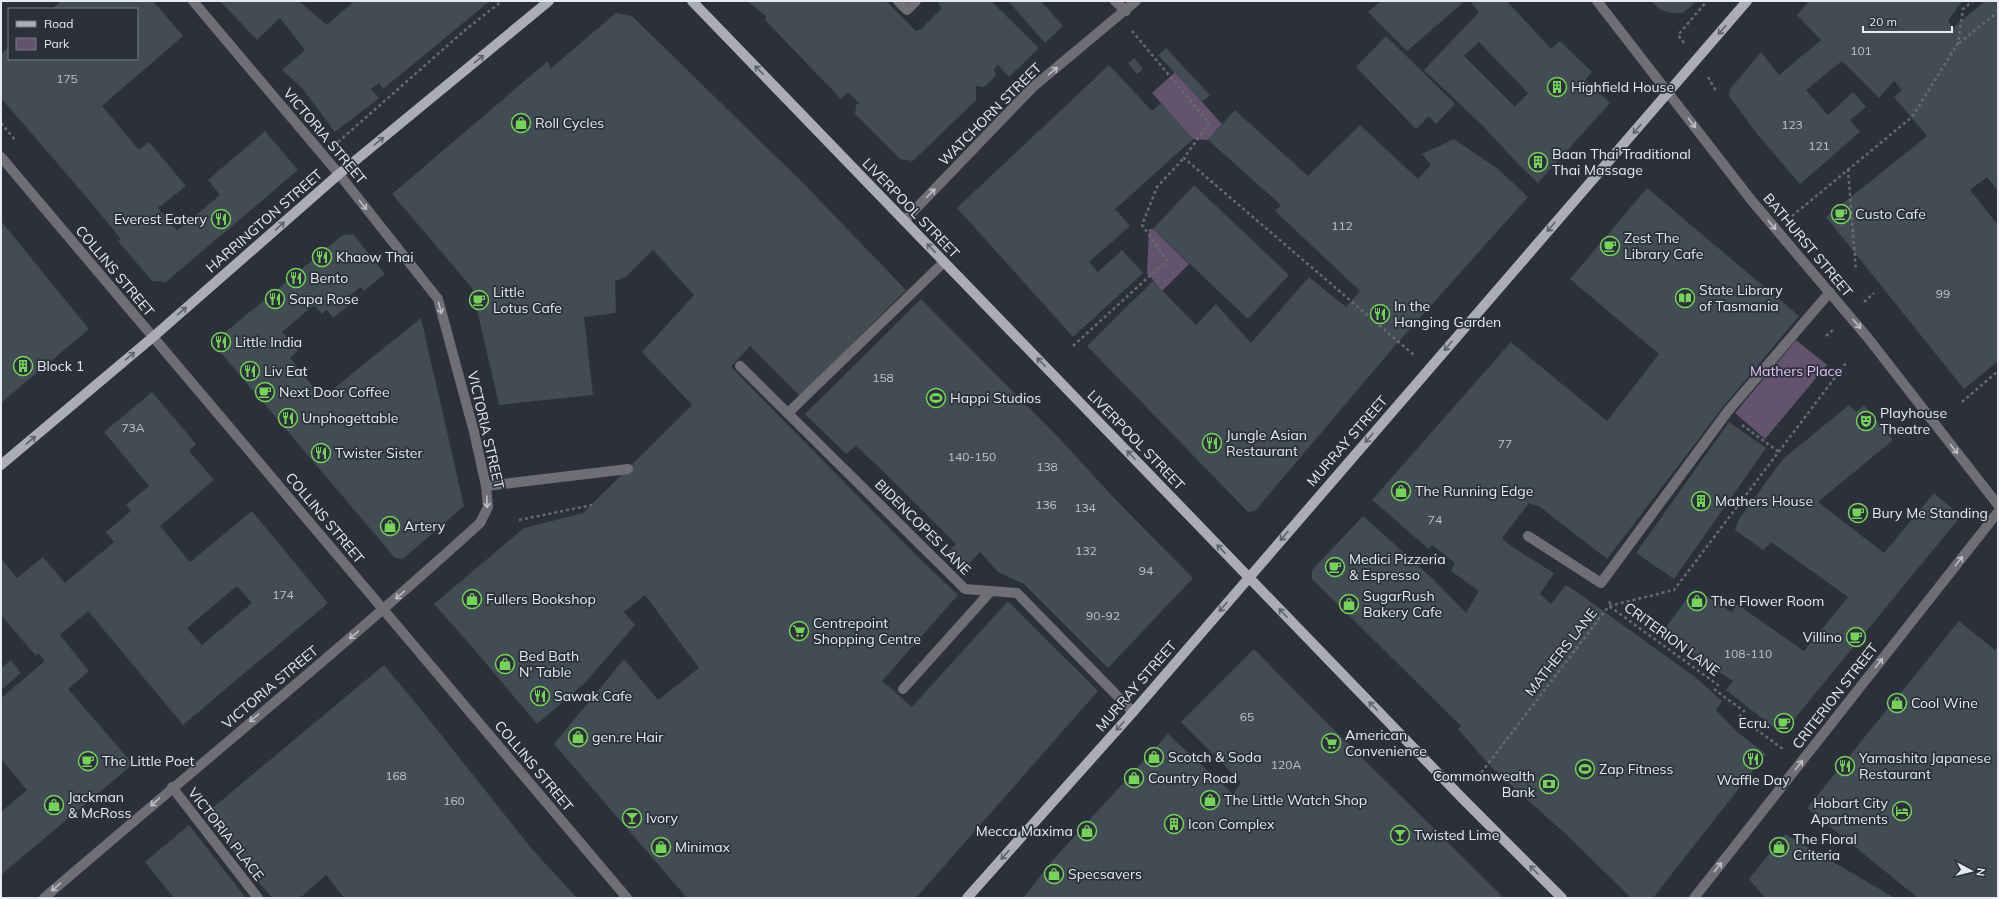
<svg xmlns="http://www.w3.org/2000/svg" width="1999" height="899" viewBox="0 0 1999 899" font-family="Mulish,sans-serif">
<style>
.green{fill:#63536c}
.building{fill:#414c54;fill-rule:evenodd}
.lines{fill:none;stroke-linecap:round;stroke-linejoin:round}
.path{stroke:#666b73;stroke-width:2.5;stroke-dasharray:3 3;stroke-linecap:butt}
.minor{stroke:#6e6e74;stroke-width:10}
.major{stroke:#acacb7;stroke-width:10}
.oneway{stroke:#5f626c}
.oneway2{stroke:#bdbfc5}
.labels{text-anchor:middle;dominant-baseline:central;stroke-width:3.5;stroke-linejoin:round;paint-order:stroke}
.number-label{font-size:12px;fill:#bec3ca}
.poi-label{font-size:14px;fill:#e7ebf1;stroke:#2b303a;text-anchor:start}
.street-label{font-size:14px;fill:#e7ebf1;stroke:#2b303a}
.park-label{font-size:14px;fill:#e3c3f5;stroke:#2b303a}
</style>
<rect width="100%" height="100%" fill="#2b303a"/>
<!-- green -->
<g class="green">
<path d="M1175 72 1222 124 1208 140 1193 139 1152 93Z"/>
<path d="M1149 229H1153L1189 264 1162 291 1147 273Z"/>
<path d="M1796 340 1827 365 1765 439 1735 413Z"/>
</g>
<!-- building -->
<g class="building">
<path d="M61 1H153L183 36 102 106 139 150 149 142 186 186 158 208 177 231 220 195 208 180 265 131 298 170 166 282 152 281 118 241 121 239 88 199 1 98V54L9 47V59H137V9H52Z"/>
<path d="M220 1H299L327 25 354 1H490L383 89 379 83 371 89 379 98 335 132 302 88 282 70 305 50 280 18 257 40Z"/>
<path d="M747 1H886L916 31 921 29 942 8 938 4 941 1H991L1039 48 1009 77 998 65 994 69 996 76 984 87 976 86V100L913 161 900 159 855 114 856 105 859 103 848 92 841 99 765 20 766 16Z"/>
<path d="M1008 1H1041L1063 26 1045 43Z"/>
<path d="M1381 1H1465L1407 51 1368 12Z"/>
<path d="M1470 1H1507L1551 49 1560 41 1592 72 1585 80 1610 103 1538 183 1517 163 1483 126 1424 70 1479 12ZM1479 42 1528 93 1515 107 1464 56Z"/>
<path d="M1650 1H1697L1683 13H1671L1661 10Z"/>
<path d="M1809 1H1962L1948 21 1953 28 1985 1H1998V191L1987 177 1970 190 1998 225V361L1964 389 1826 217 1927 136 1894 97 1902 90 1894 81 1879 98 1842 61 1806 90 1828 115 1853 92 1866 107 1850 120 1860 132 1800 184 1757 134 1729 96 1730 89 1761 52 1779 75 1821 40 1797 15Z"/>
<path d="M616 13 632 16 803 183 906 290 800 396 750 346 731 367 918 557 958 595 882 681 912 707 1008 601 1098 691 916 898H687L554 744 624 659 658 700 699 668 645 595 624 612 635 625 585 683 537 724 473 648 434 604 524 528 583 513 692 405 642 352 694 295 653 250 626 277 615 281 616 313 584 317 593 395 499 405 472 288 392 194 548 61 550 69Z"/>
<path d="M1386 36 1455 104 1436 124 1429 116 1416 129 1356 67Z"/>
<path d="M1166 48 1210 95 1202 102 1158 55Z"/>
<path d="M1134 58 1143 69 1137 74 1128 63Z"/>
<path d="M1109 65 1152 111 1161 103 1193 139 1111 213 1116 210 1130 226 1089 262 1098 272 1122 250 1143 273 1073 337 957 208Z"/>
<path d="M1235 110 1308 176 1360 125 1418 179 1431 165 1422 154 1454 139 1498 169 1528 197 1393 348 1255 511 1248 512 1087 346 1153 281 1196 325 1216 304 1251 343 1309 277 1346 307 1360 291 1275 211 1281 205 1208 140Z"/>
<path d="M1194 185 1289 275 1248 319 1153 229Z"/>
<path d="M1647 188 1799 316 1723 407 1607 559 1540 507 1529 503 1502 538 1511 546 1554 573 1540 594 1551 604 1566 585 1577 592 1695 677 1722 701 1716 710 1737 732 1766 754 1653 898H1631L1569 837 1493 769 1458 729 1461 726 1312 579V570L1363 516 1434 580 1466 613 1479 591 1451 571 1455 563 1432 545 1429 549 1372 500 1511 342 1607 421 1659 354 1570 279Z"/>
<path d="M1 221 89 329 1 403Z"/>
<path d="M353 234 385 274 364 291 361 287 343 301 348 306 333 318 327 310 322 314 314 305 282 332 298 351 290 358 322 398 421 318 464 506 403 559 395 558 216 347 217 339 343 235Z"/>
<path d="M921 299 1059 438 1115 499 1193 578 1108 668 1024 584 998 572 980 552 963 570 946 554 956 544 886 474 856 446 846 454 805 414Z"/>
<path d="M152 392 196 444 189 451 214 480 160 526 190 562 252 511 328 603 183 725 88 611 60 635 89 671 68 689 133 764 1 875V812L27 790 1 759V698L45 661 38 653 36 656 1 615V558L17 578 43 557 65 583 114 542 106 532 131 511 126 505 149 486 104 432ZM237 586 252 603 202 645 187 628Z"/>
<path d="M1849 405 1856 412 1864 405 1893 440 1818 502 1884 553 1934 493 1961 516 1782 734 1726 690 1733 681 1705 663 1664 630 1694 589 1732 612 1737 604 1804 651 1848 597 1771 542 1763 550 1735 530 1739 519 1783 459Z"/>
<path d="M1729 422 1766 448 1674 579 1636 553Z"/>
<path d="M1959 621 1995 650 1998 646V896L1996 898H1918L1807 808Z"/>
<path d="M1254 649 1313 709 1504 898H1023L1052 861 1168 734 1233 794 1241 782 1181 722Z"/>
<path d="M11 660 21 673 1 690V668Z"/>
<path d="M384 665 423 712 531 848 577 898H344L326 875 300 898H272L243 863 204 815Z"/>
<path d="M189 825 246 898H174L145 862Z"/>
<path d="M1785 834 1895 898H1765L1749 879Z"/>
</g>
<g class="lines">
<!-- path -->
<g class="path">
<path d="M1132 31 1209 123 1184 158 1414 355"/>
<path d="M1684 43 1678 35 1707 1"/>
<path d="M1959 43 1998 12"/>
<path d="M1708 77 1716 91"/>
<path d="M1 123 15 140"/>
<path d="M338 142 464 31 502 1"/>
<path d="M1848 169 1856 271"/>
<path d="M1792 216 1912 117 1958 43 1963 9 1973 1"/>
<path d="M1864 302 1874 293"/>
<path d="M1826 336 1834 329"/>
<path d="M1073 346 1167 260 1142 225 1157 187 1184 158"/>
<path d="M1962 402 1998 371"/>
<path d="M1742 425 1779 452"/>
<path d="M519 520 592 505"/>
<path d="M1610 601 1609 606 1718 685 1715 690 1744 711 1739 717 1783 749"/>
<path d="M1474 782 1609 606 1674 590 1846 363"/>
</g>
<!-- minor -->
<g class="minor">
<path d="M898 1 907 10 916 1"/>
<path d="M1115 1 1126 11"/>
<path d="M1597 1 1752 201 1868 338 1998 505"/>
<path d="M1 157 627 898"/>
<path d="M904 221 1033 87 1136 1"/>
<path d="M740 366 965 589 1017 593 1133 712"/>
<path d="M788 413 944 262"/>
<path d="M486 486 628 469"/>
<path d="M1528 536 1601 583 1728 411 1830 292"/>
<path d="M903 689 991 591"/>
<path d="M172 787 258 898"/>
<path d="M44 898C189 773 338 652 480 523L488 507 486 486 474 432 438 299 339 174 193 1"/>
<path d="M1694 898 1998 512"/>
</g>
<!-- major -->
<g class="major">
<path d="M692 1 1462 798 1562 898"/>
<path d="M1 465 153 337 339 174 549 1"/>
<path d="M967 898 1133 712 1747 1"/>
</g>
</g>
<!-- one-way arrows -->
<defs><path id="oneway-shaft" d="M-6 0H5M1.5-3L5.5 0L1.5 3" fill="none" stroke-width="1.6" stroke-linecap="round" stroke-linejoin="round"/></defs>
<g class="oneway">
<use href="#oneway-shaft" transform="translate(1722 30) rotate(132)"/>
<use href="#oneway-shaft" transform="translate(479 59) rotate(-39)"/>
<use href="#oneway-shaft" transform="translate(759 70) rotate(-134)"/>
<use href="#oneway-shaft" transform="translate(1637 129) rotate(131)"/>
<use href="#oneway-shaft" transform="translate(379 141) rotate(-39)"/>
<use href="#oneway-shaft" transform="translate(280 226) rotate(-41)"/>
<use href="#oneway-shaft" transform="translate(1551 227) rotate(131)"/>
<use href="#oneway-shaft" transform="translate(931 248) rotate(-134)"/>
<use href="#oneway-shaft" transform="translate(182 311) rotate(-41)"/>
<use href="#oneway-shaft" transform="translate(1448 346) rotate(131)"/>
<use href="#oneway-shaft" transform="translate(130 356) rotate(-40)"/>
<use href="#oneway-shaft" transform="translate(1041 362) rotate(-134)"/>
<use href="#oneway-shaft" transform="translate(1369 438) rotate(131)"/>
<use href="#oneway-shaft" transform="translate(31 440) rotate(-40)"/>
<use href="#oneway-shaft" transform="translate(1131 455) rotate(-134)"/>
<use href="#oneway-shaft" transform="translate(1284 536) rotate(131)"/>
<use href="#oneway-shaft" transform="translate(1221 549) rotate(-134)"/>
<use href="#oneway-shaft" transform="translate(1223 607) rotate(131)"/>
<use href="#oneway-shaft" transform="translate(1283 613) rotate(-134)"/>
<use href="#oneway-shaft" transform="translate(1373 706) rotate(-134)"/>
<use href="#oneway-shaft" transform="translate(1120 726) rotate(132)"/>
<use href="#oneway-shaft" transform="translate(1005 855) rotate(132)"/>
<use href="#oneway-shaft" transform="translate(1534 870) rotate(-135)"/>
</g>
<g class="oneway2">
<use href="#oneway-shaft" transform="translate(1053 71) rotate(-40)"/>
<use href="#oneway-shaft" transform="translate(1692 123) rotate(53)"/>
<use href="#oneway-shaft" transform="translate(931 193) rotate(-46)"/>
<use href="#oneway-shaft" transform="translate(363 205) rotate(51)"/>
<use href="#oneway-shaft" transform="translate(1772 225) rotate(50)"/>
<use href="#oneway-shaft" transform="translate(440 308) rotate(75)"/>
<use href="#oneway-shaft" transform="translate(1857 324) rotate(50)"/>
<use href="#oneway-shaft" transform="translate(1954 449) rotate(52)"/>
<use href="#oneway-shaft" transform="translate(487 502) rotate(89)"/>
<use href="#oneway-shaft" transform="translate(1959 561) rotate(-52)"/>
<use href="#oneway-shaft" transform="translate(400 595) rotate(138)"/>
<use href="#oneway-shaft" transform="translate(354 635) rotate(140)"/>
<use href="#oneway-shaft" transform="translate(1879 663) rotate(-52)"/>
<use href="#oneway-shaft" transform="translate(254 718) rotate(140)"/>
<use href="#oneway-shaft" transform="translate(1799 765) rotate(-52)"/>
<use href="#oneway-shaft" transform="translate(155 802) rotate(139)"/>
<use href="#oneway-shaft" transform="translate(1718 867) rotate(-52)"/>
<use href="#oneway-shaft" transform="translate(56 887) rotate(139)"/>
</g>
<!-- icons -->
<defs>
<g id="building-ring" transform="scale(1)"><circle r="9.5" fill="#2b303a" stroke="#76d25a" stroke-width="1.5"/><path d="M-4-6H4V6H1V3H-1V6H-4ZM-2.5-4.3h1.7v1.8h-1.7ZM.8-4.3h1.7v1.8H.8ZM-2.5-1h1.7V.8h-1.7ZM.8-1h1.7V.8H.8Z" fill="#76d25a"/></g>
<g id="shop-ring" transform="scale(1)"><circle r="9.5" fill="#2b303a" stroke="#76d25a" stroke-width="1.5"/><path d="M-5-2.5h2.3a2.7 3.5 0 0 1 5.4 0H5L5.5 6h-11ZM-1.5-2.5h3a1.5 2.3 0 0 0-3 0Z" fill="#76d25a"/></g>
<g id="cafe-ring" transform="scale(1)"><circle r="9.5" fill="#2b303a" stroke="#76d25a" stroke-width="1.5"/><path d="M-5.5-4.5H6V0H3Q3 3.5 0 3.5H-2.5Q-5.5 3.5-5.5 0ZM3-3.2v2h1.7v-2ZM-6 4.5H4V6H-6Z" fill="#76d25a"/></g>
<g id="restaurant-ring" transform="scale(1)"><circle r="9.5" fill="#2b303a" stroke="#76d25a" stroke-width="1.5"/><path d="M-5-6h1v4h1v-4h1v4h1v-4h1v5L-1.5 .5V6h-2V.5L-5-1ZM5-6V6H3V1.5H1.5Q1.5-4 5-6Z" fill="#76d25a"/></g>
<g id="library-ring" transform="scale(1)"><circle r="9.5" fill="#2b303a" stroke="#76d25a" stroke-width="1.5"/><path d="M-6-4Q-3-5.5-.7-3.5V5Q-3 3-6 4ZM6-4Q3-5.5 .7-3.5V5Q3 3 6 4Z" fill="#76d25a"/></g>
<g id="stadium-ring" transform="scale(1)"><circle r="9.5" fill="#2b303a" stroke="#76d25a" stroke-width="1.5"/><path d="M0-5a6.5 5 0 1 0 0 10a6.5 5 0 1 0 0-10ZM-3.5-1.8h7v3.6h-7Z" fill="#76d25a"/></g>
<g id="theatre-ring" transform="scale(1)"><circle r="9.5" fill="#2b303a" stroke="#76d25a" stroke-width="1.5"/><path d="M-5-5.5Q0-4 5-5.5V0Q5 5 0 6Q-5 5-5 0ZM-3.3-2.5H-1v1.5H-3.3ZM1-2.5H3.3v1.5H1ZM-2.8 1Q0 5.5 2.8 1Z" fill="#76d25a"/></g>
<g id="supermarket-ring" transform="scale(1)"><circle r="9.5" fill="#2b303a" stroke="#76d25a" stroke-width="1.5"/><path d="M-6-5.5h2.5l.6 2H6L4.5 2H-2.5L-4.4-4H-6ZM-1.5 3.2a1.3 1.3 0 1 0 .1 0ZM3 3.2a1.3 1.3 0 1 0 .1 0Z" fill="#76d25a"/></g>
<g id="bank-ring" transform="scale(1)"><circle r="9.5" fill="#2b303a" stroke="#76d25a" stroke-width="1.5"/><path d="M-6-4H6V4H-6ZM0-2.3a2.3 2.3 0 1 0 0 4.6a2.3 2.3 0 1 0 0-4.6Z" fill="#76d25a"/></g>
<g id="hotel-ring" transform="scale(1)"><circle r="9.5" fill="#2b303a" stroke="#76d25a" stroke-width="1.5"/><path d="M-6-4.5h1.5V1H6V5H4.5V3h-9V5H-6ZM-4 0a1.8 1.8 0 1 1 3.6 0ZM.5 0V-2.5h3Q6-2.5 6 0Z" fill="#76d25a"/></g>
<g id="bar-ring" transform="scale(1)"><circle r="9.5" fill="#2b303a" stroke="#76d25a" stroke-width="1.5"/><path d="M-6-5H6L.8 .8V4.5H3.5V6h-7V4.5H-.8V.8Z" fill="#76d25a"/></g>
</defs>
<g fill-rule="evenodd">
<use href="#building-ring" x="1557" y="87"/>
<use href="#shop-ring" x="521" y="123"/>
<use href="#building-ring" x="1538" y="162"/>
<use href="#cafe-ring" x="1841" y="214"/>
<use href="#restaurant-ring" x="221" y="219"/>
<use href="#cafe-ring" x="1610" y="246"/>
<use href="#restaurant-ring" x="322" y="257"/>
<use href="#restaurant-ring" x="296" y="278"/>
<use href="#library-ring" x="1685" y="298"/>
<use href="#restaurant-ring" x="275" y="299"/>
<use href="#cafe-ring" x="479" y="300"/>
<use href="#restaurant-ring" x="1380" y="314"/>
<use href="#restaurant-ring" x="221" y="342"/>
<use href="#building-ring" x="23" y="366"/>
<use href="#restaurant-ring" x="250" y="371"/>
<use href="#cafe-ring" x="265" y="392"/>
<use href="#stadium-ring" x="936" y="398"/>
<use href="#restaurant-ring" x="288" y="418"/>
<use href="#theatre-ring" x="1866" y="421"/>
<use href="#restaurant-ring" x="1212" y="443"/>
<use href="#restaurant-ring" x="321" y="453"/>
<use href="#shop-ring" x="1401" y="491"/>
<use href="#building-ring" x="1701" y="501"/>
<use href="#cafe-ring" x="1858" y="513"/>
<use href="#shop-ring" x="390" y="526"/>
<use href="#cafe-ring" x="1335" y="567"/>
<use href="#shop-ring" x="472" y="599"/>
<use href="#shop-ring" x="1697" y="601"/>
<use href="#shop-ring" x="1349" y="604"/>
<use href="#supermarket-ring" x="799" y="631"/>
<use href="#cafe-ring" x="1856" y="637"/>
<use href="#shop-ring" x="505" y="664"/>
<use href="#restaurant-ring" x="540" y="696"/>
<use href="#shop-ring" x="1897" y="703"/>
<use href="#cafe-ring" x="1784" y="723"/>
<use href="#shop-ring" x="578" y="737"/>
<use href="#supermarket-ring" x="1331" y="743"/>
<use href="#shop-ring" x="1154" y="757"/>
<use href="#restaurant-ring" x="1753" y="759"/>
<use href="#cafe-ring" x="88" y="761"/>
<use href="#restaurant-ring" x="1845" y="766"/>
<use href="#stadium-ring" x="1585" y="769"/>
<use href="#shop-ring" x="1134" y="778"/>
<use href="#bank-ring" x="1549" y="784"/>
<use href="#shop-ring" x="1210" y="800"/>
<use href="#shop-ring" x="54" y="805"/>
<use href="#hotel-ring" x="1902" y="811"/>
<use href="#bar-ring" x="632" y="818"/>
<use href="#building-ring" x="1174" y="824"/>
<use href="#shop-ring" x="1087" y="831"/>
<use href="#bar-ring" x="1400" y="835"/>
<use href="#shop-ring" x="661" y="847"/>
<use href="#shop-ring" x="1779" y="847"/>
<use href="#shop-ring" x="1054" y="874"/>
</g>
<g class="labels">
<!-- number labels -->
<g class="number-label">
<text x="1861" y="50">101</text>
<text x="67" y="78">175</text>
<text x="1792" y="124">123</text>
<text x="1819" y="145">121</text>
<text x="1342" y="225">112</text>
<text x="1943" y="293">99</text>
<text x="883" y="377">158</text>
<text x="133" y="427">73A</text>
<text x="1505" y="443">77</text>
<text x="972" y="456">140-150</text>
<text x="1047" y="466">138</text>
<text x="1046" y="504">136</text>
<text x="1085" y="507">134</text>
<text x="1435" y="519">74</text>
<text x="1086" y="550">132</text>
<text x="1146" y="570">94</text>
<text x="283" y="594">174</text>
<text x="1103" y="615">90-92</text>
<text x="1748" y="653">108-110</text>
<text x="1247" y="716">65</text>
<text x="1286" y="764">120A</text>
<text x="396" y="775">168</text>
<text x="454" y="800">160</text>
</g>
<!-- poi labels -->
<g class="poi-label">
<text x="1571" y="87">Highfield House</text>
<text x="535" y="123">Roll Cycles</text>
<text x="1552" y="154">Baan Thai Traditional<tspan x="1552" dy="16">Thai Massage</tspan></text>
<text x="1855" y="214">Custo Cafe</text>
<text x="207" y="219" text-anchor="end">Everest Eatery</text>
<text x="1624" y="238">Zest The<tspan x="1624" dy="16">Library Cafe</tspan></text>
<text x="336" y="257">Khaow Thai</text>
<text x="310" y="278">Bento</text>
<text x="1699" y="290">State Library<tspan x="1699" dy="16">of Tasmania</tspan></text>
<text x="493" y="292">Little<tspan x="493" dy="16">Lotus Cafe</tspan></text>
<text x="289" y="299">Sapa Rose</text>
<text x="1394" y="306">In the<tspan x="1394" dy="16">Hanging Garden</tspan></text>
<text x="235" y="342">Little India</text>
<text x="37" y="366">Block 1</text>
<text x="264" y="371">Liv Eat</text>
<text x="279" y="392">Next Door Coffee</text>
<text x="950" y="398">Happi Studios</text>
<text x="1880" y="413">Playhouse<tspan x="1880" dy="16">Theatre</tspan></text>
<text x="302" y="418">Unphogettable</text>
<text x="1226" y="435">Jungle Asian<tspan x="1226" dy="16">Restaurant</tspan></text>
<text x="335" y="453">Twister Sister</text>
<text x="1415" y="491">The Running Edge</text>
<text x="1715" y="501">Mathers House</text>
<text x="1872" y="513">Bury Me Standing</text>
<text x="404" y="526">Artery</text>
<text x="1349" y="559">Medici Pizzeria<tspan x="1349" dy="16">&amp; Espresso</tspan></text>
<text x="1363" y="596">SugarRush<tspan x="1363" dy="16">Bakery Cafe</tspan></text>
<text x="486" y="599">Fullers Bookshop</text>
<text x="1711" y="601">The Flower Room</text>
<text x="813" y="623">Centrepoint<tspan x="813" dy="16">Shopping Centre</tspan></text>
<text x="1842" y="637" text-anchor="end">Villino</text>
<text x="519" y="656">Bed Bath<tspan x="519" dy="16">N' Table</tspan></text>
<text x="554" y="696">Sawak Cafe</text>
<text x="1911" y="703">Cool Wine</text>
<text x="1770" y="723" text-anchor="end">Ecru.</text>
<text x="1345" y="735">American<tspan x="1345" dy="16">Convenience</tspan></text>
<text x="592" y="737">gen.re Hair</text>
<text x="1168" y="757">Scotch &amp; Soda</text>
<text x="1859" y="758">Yamashita Japanese<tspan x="1859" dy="16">Restaurant</tspan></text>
<text x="102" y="761">The Little Poet</text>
<text x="1599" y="769">Zap Fitness</text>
<text x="1535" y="776" text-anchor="end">Commonwealth<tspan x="1535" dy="16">Bank</tspan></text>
<text x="1148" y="778">Country Road</text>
<text x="1753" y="780" text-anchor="middle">Waffle Day</text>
<text x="68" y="797">Jackman<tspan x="68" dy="16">&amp; McRoss</tspan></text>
<text x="1224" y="800">The Little Watch Shop</text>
<text x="1888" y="803" text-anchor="end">Hobart City<tspan x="1888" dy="16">Apartments</tspan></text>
<text x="646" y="818">Ivory</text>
<text x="1188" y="824">Icon Complex</text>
<text x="1073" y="831" text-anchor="end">Mecca Maxima</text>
<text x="1414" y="835">Twisted Lime</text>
<text x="1793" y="839">The Floral<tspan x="1793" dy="16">Criteria</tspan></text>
<text x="675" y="847">Minimax</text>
<text x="1068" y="874">Specsavers</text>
</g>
<!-- street labels -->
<g class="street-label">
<text transform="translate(990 114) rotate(-45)">WATCHORN STREET</text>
<text transform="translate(325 136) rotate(50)">VICTORIA STREET</text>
<text transform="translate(911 208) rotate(46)">LIVERPOOL STREET</text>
<text transform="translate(264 221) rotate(-41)">HARRINGTON STREET</text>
<text transform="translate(1808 245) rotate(50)">BATHURST STREET</text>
<text transform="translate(115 271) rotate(50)">COLLINS STREET</text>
<text transform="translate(486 430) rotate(77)">VICTORIA STREET</text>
<text transform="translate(1136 440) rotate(46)">LIVERPOOL STREET</text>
<text transform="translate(1347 441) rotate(-49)">MURRAY STREET</text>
<text transform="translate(325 518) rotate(50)">COLLINS STREET</text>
<text transform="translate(923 527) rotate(45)">BIDENCOPES LANE</text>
<text transform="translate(1672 639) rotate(36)">CRITERION LANE</text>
<text transform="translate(1561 652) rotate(-52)">MATHERS LANE</text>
<text transform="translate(1136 686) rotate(-49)">MURRAY STREET</text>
<text transform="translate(270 687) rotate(-40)">VICTORIA STREET</text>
<text transform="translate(1835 696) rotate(-52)">CRITERION STREET</text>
<text transform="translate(534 766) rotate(50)">COLLINS STREET</text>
<text transform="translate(226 834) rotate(52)">VICTORIA PLACE</text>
</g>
<!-- park labels -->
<g class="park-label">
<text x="1796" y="371">Mathers Place</text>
</g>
</g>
<!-- border -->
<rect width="1999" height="899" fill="none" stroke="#e7ebf1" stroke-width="4"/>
<!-- legend -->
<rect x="8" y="8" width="130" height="52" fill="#2b303a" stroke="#767b83"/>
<rect x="16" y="21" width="20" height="6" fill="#acacb7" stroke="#767b83"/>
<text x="44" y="28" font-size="12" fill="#e7ebf1">Road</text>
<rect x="16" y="38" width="20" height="12" fill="#63536c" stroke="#767b83"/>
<text x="44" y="48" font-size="12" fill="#e7ebf1">Park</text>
<!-- north arrow -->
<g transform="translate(1971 871) rotate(97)" stroke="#2b303a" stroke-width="3" paint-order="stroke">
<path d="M0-3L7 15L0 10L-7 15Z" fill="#e7ebf1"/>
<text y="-6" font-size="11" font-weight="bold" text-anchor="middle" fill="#e7ebf1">N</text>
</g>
<!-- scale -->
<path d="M1863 26v6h89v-6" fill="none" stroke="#e7ebf1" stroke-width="2"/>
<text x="1869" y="26" font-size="12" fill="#e7ebf1" stroke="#2b303a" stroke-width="3" paint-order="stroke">20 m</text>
</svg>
